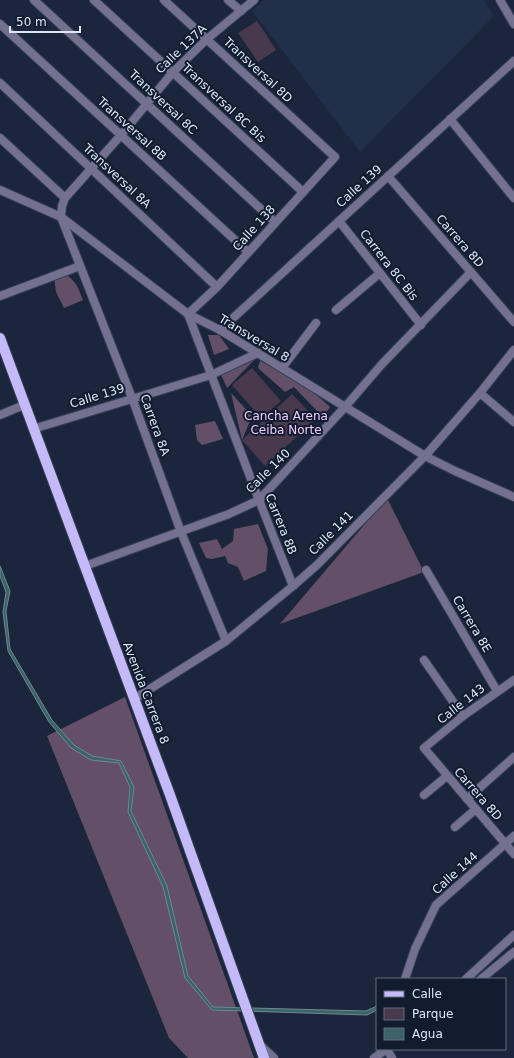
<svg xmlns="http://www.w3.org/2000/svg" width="514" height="1058" viewBox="0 0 514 1058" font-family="'DejaVu Sans',sans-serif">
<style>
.built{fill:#212f4b}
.green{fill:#48394c}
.forest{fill:#634f67}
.water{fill:#3b6368;stroke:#6c8a92}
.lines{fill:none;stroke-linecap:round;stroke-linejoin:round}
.minor-casing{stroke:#364156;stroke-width:10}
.tertiary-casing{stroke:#364156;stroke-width:10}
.primary-casing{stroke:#364156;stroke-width:12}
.minor{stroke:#74708f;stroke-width:8}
.tertiary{stroke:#74708f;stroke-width:8}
.primary{stroke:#c4bafa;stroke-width:10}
.labels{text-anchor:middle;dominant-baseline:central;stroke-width:4;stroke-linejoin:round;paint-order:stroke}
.street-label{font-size:12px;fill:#dee6f5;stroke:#111c31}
.park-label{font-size:12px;fill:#f2cbfb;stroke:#111c31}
</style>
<rect width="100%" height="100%" fill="#1b263c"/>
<!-- built -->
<path class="built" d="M264 0H484L494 16 360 152 252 11Z"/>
<!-- green -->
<g class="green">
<path d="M257 21 276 50 258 62 238 33Z"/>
<path d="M252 368 281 401 261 418 232 385Z"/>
<path d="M292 394 316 419 265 466 242 440Z"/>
</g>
<!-- forest -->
<g class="forest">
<path d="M64 273C76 281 78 287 83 300L64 308 56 292 54 277Z"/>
<path d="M208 335H219L229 349 214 355Z"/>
<path d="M256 358 227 388 221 375Z"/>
<path d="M260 361C285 374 310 387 330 407L323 417 294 387 285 392 258 368Z"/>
<path d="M231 393 252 416 242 440Z"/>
<path d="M215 421 223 439 202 445 197 440 195 425Z"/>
<path d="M387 498 424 572 280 624Z"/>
<path d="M258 524 268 549 266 571 244 581 238 567 228 563 225 556 212 559 206 558 199 543 217 539 222 549 233 541 234 529Z"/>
<path d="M125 697 254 1058H188L169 1038 47 736Z"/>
</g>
<!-- water -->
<path class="water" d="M0 566 10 591 6 611 10 649 52 720 74 745 92 756 121 761 134 787 131 811 167 886 188 976 213 1007 366 1011 377 1006V1010L367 1015 212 1010 185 978 163 887 128 812 130 787 119 763 91 760 71 748 49 722 8 651 3 612 6 592 0 576Z"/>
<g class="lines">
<!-- minor casing -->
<g class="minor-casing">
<g id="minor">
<path d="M34 0 275 222"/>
<path d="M94 0 303 192"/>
<path d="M164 0 335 157 217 287 188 314 259 500 293 586"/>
<path d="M228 0 241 11"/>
<path d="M0 24 248 252"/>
<path d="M0 83 217 287"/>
<path d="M450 119 514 198"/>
<path d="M0 138 65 198"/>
<path d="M388 176 514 322"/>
<path d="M0 190 61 217 188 314 220 330 425 456 455 471 514 497"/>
<path d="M339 221 421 325"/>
<path d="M0 296 80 266"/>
<path d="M336 310 380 273"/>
<path d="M220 330 514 61"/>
<path d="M282 368 316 323"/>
<path d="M480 393 514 422"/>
<path d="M0 415 24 405"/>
<path d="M33 429 211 375 258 353"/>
<path d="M85 566 229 514 259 500 345 407 382 364 471 272"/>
<path d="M426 570 497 691"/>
<path d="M226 641 181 532 132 398 61 217 62 206 65 198 121 135 173 72 207 39 254 0"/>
<path d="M424 660 463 716"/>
<path d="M514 680 463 716 424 748 514 854"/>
<path d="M134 699 226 641 293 586 317 565 425 456 480 393 514 350"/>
<path d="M424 795 447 776"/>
<path d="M467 799 514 757"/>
<path d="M455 827 476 809"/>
<path d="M405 979 415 949 436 905 514 836"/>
<path d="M389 1053 392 1058"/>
</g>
</g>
<!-- tertiary casing -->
<g class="tertiary-casing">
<g id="tertiary">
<path d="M500 0 514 24"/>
<path d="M466 979 514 935"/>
<path d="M481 979 514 952"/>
<path d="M260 1045 274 1058"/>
<path d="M374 1058 387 1049"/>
</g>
</g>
<!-- primary casing -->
<g class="primary-casing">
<path id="primary" d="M0 338 170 795 264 1058"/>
</g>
<!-- minor -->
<use href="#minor" class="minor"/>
<!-- tertiary -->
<use href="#tertiary" class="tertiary"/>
<!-- primary -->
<use href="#primary" class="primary"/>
</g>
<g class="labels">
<!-- street labels -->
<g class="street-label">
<text transform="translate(181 49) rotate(-44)">Calle 137A</text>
<text transform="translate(258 70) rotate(43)">Transversal 8D</text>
<text transform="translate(163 102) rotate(43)">Transversal 8C</text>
<text transform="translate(224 103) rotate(43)">Transversal 8C Bis</text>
<text transform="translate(132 129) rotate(42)">Transversal 8B</text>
<text transform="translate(117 176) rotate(43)">Transversal 8A</text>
<text transform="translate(359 186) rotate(-42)">Calle 139</text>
<text transform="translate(254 228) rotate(-48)">Calle 138</text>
<text transform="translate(460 241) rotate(49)">Carrera 8D</text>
<text transform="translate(389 265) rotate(52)">Carrera 8C Bis</text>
<text transform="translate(254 338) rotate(31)">Transversal 8</text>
<text transform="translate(97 396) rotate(-17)">Calle 139</text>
<text transform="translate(155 425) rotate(70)">Carrera 8A</text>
<text transform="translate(268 471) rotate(-45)">Calle 140</text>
<text transform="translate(281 524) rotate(68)">Carrera 8B</text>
<text transform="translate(331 533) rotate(-45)">Calle 141</text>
<text transform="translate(472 624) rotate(59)">Carrera 8E</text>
<text transform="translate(146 693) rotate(69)">Avenida Carrera 8</text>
<text transform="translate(461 704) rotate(-38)">Calle 143</text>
<text transform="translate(478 794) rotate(49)">Carrera 8D</text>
<text transform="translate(455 873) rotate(-42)">Calle 144</text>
</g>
<!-- park labels -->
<g class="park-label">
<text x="286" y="416">Cancha Arena<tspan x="286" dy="14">Ceiba Norte</tspan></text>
</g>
</g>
<!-- legend -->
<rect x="376" y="978" width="130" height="72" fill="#111c31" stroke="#636d7f"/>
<rect x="384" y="991" width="20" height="6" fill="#c4bafa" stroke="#636d7f"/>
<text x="412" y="998" font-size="12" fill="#dee6f5">Calle</text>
<rect x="384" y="1008" width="20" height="12" fill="#48394c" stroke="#636d7f"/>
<text x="412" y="1018" font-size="12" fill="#dee6f5">Parque</text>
<rect x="384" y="1028" width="20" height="12" fill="#3b6368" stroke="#636d7f"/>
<text x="412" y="1038" font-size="12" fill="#dee6f5">Agua</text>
<!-- scale -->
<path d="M10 26v6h70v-6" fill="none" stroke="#dee6f5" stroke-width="2"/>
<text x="16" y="26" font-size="12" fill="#dee6f5" stroke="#111c31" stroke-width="3" paint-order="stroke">50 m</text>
</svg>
